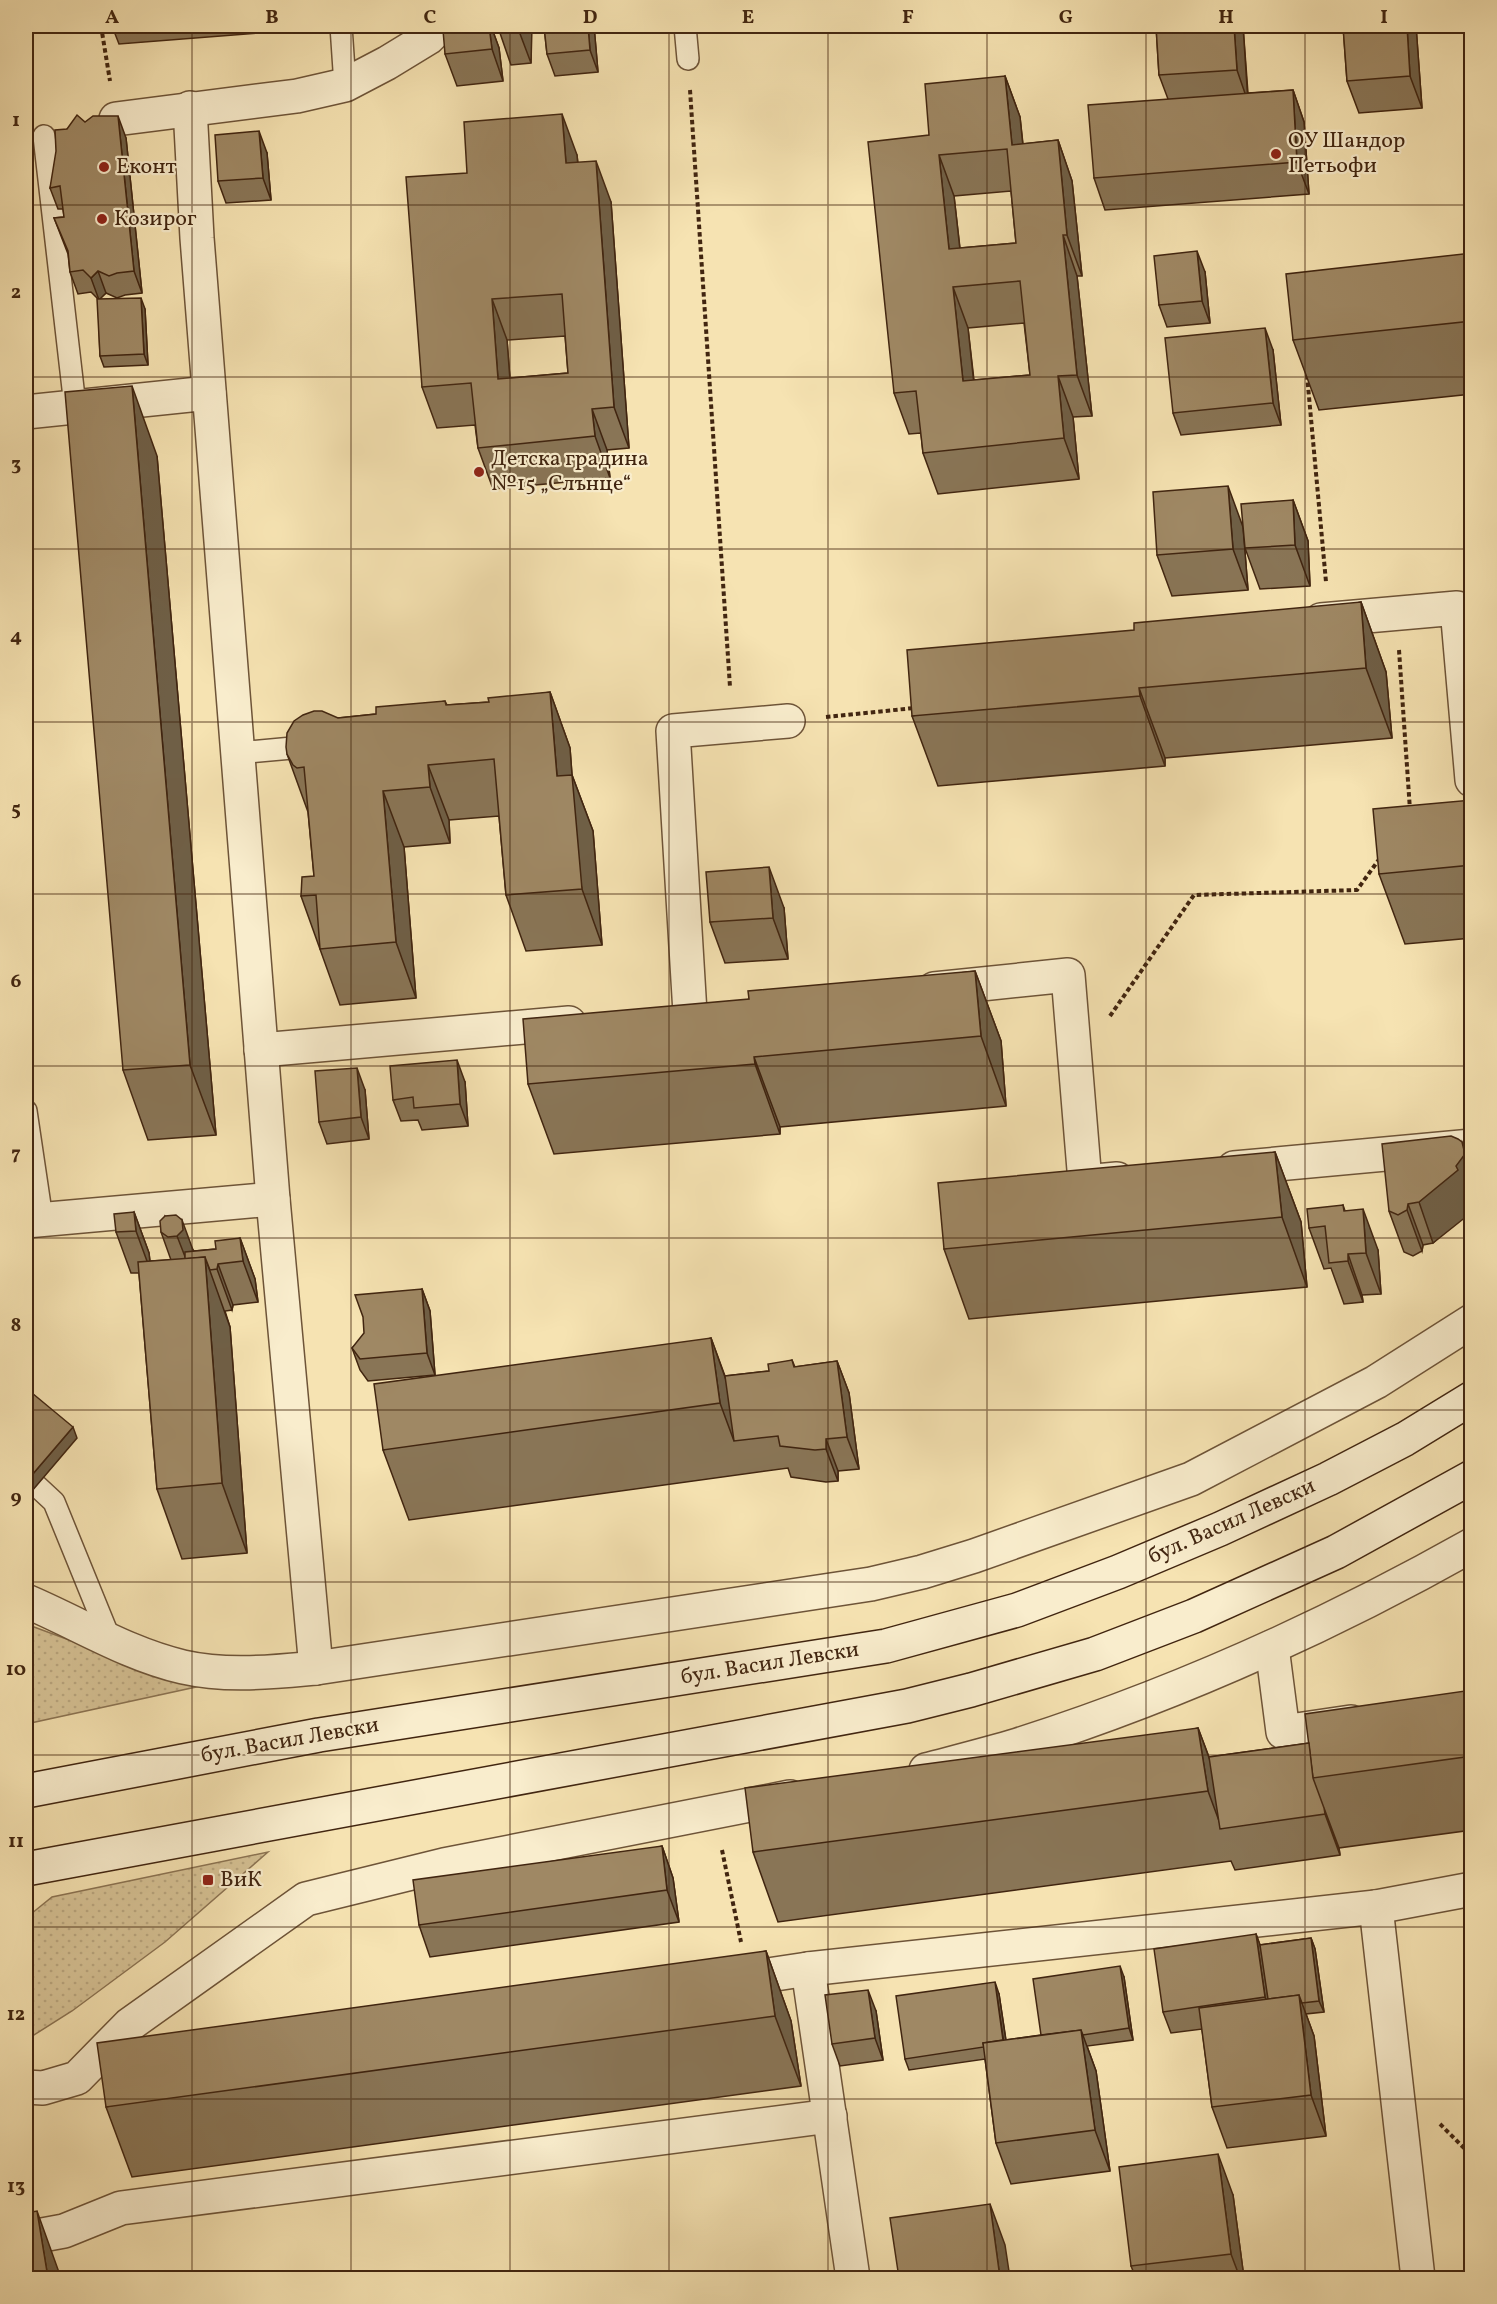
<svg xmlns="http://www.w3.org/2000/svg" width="1497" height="2304" viewBox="0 0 1497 2304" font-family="Vollkorn,serif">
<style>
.grass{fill:url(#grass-dots);stroke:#8c7453;stroke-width:1.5}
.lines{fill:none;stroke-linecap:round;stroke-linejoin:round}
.lane-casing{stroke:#6e5438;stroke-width:24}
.street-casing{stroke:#6e5438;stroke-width:36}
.secondary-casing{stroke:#412510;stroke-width:36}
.path{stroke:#412510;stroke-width:4;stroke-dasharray:4.5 3;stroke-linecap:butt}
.lane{stroke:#f9edcd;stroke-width:21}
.street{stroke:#f9edcd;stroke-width:33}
.secondary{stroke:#f9edcd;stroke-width:33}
.wall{fill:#897556;stroke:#412510;stroke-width:1.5;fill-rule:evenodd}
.shaded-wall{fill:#6f5f46;stroke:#412510;stroke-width:1.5}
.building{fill:#9f8864;stroke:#412510;stroke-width:1.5;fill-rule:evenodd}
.grid{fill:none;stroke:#412510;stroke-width:1.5;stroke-opacity:0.55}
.poi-dot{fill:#8f2418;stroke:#f9edcd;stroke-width:2}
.labels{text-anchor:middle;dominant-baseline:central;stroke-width:4.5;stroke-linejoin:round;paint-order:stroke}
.poi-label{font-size:22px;fill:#412510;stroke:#f9edcd;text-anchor:start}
.street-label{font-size:22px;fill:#412510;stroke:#f9edcd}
.neatline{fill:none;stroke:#412510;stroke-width:2}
.grid-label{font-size:20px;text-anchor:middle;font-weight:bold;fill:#412510}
</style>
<defs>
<pattern id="grass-dots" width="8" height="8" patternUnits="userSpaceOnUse" patternTransform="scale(1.5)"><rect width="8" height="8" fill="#d7c396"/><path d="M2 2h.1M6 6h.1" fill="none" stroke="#baa780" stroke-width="1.8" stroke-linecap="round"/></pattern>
</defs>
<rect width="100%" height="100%" fill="#f6e3b2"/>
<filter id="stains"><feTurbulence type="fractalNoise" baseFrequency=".00333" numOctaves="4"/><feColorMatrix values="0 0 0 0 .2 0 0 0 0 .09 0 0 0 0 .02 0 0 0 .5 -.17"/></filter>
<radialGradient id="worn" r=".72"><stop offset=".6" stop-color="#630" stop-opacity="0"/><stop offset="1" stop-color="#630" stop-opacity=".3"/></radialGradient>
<!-- grass -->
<g class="grass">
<path d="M26 1624 196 1687 26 1724Z"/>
<path d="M268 1852 165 1942 72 2011 26 2040V1918L52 1897Z"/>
</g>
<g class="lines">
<!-- lane casing -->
<g class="lane-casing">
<g id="lane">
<path d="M341 26 345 85"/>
<path d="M685 26 688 59"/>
<path d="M44 136 75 406"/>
<path d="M237 753 314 746"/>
<path d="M26 1111 42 1219"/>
<path d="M26 1476 54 1502 111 1642"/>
</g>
</g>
<!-- street casing -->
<g class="street-casing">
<g id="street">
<path d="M190 108 197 238 273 1199 316 1668"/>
<path d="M116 119 297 96 345 85 387 63 428 38 440 26"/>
<path d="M26 412 209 393"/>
<path d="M1321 620 1457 608 1472 780"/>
<path d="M934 989 1068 975 1085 1182 1117 1179"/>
<path d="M690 1013 673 731 788 721"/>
<path d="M261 1050 569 1023"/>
<path d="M1234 1168 1472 1146"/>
<path d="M26 1221 273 1199"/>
<path d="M26 1601C78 1623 127 1654 183 1667 227 1677 271 1672 316 1668L871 1584 922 1572 974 1556 1191 1479 1376 1382 1472 1321"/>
<path d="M1272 1647 1283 1732 1351 1722"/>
<path d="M926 1770C956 1762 988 1754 1018 1745 1175 1695 1328 1626 1472 1545"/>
<path d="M1376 1907 1418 2278"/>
<path d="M808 1969 853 2278"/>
<path d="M729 1981 808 1969 1376 1907 1472 1889"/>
<path d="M26 2087 43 2088 77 2078 129 2025 306 1899 444 1865 790 1797"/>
<path d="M26 2238 64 2231 121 2208 830 2116"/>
</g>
</g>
<!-- secondary casing -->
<g class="secondary-casing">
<g id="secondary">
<path d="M26 1791 319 1735 886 1646 1017 1610 1118 1572 1220 1529 1328 1479 1405 1439 1472 1398"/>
<path d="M26 1869 907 1706 971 1690 1095 1654 1194 1616 1336 1552 1472 1477"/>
</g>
</g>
<!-- path -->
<g class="path">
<path d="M101 26 110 81"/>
<path d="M690 90 730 687"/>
<path d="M1307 375 1326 582"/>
<path d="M1399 650 1410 810"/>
<path d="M826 717 914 708"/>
<path d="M1110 1016 1194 895 1357 890 1380 858"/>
<path d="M722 1850 741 1942"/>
<path d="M1440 2124 1472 2156"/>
</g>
<!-- lane -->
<use href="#lane" class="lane"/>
<!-- street -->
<use href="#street" class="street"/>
<!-- secondary -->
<use href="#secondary" class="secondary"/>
</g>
<!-- wall -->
<g class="wall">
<path d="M26 26H63V27L26 30Z"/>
<path d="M112 26H271V32L119 44Z"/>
<path d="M465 26H491L499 48 503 81 457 86 445 54 465 28Z"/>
<path d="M499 26H531V63L511 65 500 33Z"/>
<path d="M544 26H594L598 72 555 76 547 54Z"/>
<path d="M1156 26H1243L1248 93 1293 90 1304 122 1309 194 1105 210 1094 178 1168 99 1159 75Z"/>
<path d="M1343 26H1416L1422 108 1359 113 1347 81Z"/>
<path d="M1005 76 1020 117 1023 144 1058 140 1072 181 1082 276H1077L1092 416 1073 417 1079 479 938 494 923 453 921 433 909 434 894 393 929 135ZM1011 191 1016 243 960 248 954 196ZM1024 323 1030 375 974 380 968 328Z"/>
<path d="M85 122 126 138 142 293 125 295 117 298 106 293 99 299 145 309 148 365 104 367 100 356 98 299 91 292 78 294 70 272 68 254 54 218 64 217 63 209H58L50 188 67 129Z"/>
<path d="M267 153 271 200 226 203 218 181Z"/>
<path d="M577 155 578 163 611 202 629 448 607 450 610 478 493 489 478 448 475 425 437 428 422 387 467 173ZM565 336 568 373 510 378 507 340Z"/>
<path d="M1472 253V394L1319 410 1293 340Z"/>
<path d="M1205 272 1210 323 1167 327 1159 305Z"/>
<path d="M1273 350 1281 425 1181 435 1173 413Z"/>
<path d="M157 456 216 1135 148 1140 123 1070Z"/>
<path d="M1293 500 1308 541 1310 586 1260 589 1245 548Z"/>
<path d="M1243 527 1248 590 1172 596 1157 555Z"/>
<path d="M1361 602 1386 672 1392 738 1165 758V766L938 786 912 716Z"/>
<path d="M550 692 570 748 572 775 593 831 602 945 526 951 506 895 499 816 449 820 450 843 404 847 416 998 340 1005 301 896 314 876 308 812 287 754 338 718 376 714 445 701 447 705 489 702Z"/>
<path d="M1472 800V938L1405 944 1379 874Z"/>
<path d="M784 908 788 959 725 963 710 922Z"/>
<path d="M975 971 1001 1041 1006 1106 780 1127V1134L554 1154 528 1084 749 999Z"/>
<path d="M465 1082 468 1126 422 1130 418 1120 401 1121 393 1100Z"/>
<path d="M365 1090 369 1139 327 1144 319 1122Z"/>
<path d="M1275 1152 1301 1222 1307 1287 969 1319 944 1249Z"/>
<path d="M1472 1168V1205L1433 1243 1423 1245 1422 1251 1413 1256 1404 1252 1389 1211Z"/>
<path d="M1343 1205 1345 1211 1378 1250 1381 1294 1362 1295 1363 1302 1344 1304 1331 1268 1324 1269 1309 1228Z"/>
<path d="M134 1212 149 1253 150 1261 171 1260 161 1232 165 1216 194 1251 216 1249 240 1238 255 1279 258 1302 233 1305 232 1310 225 1311 230 1327 247 1553 182 1559 157 1489 139 1273H131L116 1232Z"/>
<path d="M422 1289 430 1311 435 1375 368 1381 360 1370 352 1348Z"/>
<path d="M711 1338 725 1376 769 1371 792 1360 795 1367 837 1361 849 1393 859 1469 838 1471V1481L826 1482 791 1477 788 1468 409 1520 383 1450Z"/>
<path d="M1472 1690V1830L1339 1848 1340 1855 1235 1870 1231 1861 778 1922 753 1852 1198 1728 1209 1757 1309 1743Z"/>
<path d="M662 1846 673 1878 679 1922 430 1957 419 1925Z"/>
<path d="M1256 1934 1260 1945 1311 1938 1315 1949 1324 2012 1306 2014 1314 2036 1326 2136 1227 2148 1212 2107 1202 2029 1171 2033 1163 2012Z"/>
<path d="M766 1951 791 2021 801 2086 132 2177 106 2107Z"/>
<path d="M1124 1977 1133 2040 1087 2046 1096 2071 1110 2171 1011 2184 996 2143 985 2059 909 2070 905 2059 999 1994 1006 2040 1041 2035Z"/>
<path d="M876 2011 883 2060 840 2066 832 2044Z"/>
<path d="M1233 2195 1244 2278H1136L1131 2266Z"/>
</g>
<!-- shaded-wall -->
<g class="shaded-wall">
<path d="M489 26H491L499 48 503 81 492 49Z"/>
<path d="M519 26H531L532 27 531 63 519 31Z"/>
<path d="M588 26H594L598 72 590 50Z"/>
<path d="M1234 26H1243L1248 102 1237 70Z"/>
<path d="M1407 26H1416L1422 108 1410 76Z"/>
<path d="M1005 76 1020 117 1027 186 1012 145Z"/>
<path d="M1293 90 1304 122 1309 194 1297 162Z"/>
<path d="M562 114 577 155 581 204 566 163Z"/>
<path d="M118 116 126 138 142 293 134 271Z"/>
<path d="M259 131 267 153 271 200 263 178Z"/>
<path d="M1058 140 1072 181 1082 276 1067 235Z"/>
<path d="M939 155 954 196 964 286 949 249Z"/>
<path d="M596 161 611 202 629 448 614 407Z"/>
<path d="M1063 235 1077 276 1092 416 1077 375Z"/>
<path d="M1197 251 1205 272 1210 323 1202 301Z"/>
<path d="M98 271 106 293 99 300 91 278Z"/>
<path d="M953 287 968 328 978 422 963 381Z"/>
<path d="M141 298 145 309 148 365 144 354Z"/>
<path d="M492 299 507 340 513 420 498 379Z"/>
<path d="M1265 328 1273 350 1281 425 1273 403Z"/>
<path d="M1058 376 1073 417 1079 479 1064 438Z"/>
<path d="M132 386 157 456 216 1135 190 1065Z"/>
<path d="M592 409 607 450 610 478 595 436Z"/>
<path d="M1228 486 1243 527 1248 590 1233 549Z"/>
<path d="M1293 500 1308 541 1310 586 1295 545Z"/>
<path d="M1361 602 1386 672 1392 738 1366 668Z"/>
<path d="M1139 688 1165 758V766L1140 696Z"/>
<path d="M550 692 570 748 572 775 593 831 602 945 582 889 557 776Z"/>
<path d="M428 765 449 820 450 843 430 787Z"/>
<path d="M383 791 404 847 416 998 396 942Z"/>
<path d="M769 867 784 908 788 959 773 918Z"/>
<path d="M975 971 1001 1041 1006 1106 981 1036Z"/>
<path d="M754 1057 780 1127V1134L755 1064Z"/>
<path d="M457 1060 465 1082 468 1126 460 1104Z"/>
<path d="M357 1068 365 1090 369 1139 361 1117Z"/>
<path d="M1462 1142 1472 1168V1212L1433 1243 1419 1202 1456 1166Z"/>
<path d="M1275 1152 1301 1222 1307 1287 1282 1217Z"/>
<path d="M1408 1204 1423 1245 1422 1251 1407 1210Z"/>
<path d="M1363 1209 1378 1250 1381 1294 1366 1253Z"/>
<path d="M134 1212 149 1253 151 1272 136 1231Z"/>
<path d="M182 1220 197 1261 191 1272 177 1236Z"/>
<path d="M240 1238 255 1279 258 1302 243 1261Z"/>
<path d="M1348 1254 1362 1295 1363 1302 1348 1261Z"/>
<path d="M205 1257 230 1327 247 1553 222 1483Z"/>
<path d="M218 1264 233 1305 232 1310 217 1269Z"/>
<path d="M422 1289 430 1311 435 1375 427 1353Z"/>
<path d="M711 1338 736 1408 734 1441 720 1403Z"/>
<path d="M837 1361 849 1393 859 1469 847 1437Z"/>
<path d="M73 1427 77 1438 26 1498V1482Z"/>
<path d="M826 1439 838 1471V1481L826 1449Z"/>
<path d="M1198 1728 1224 1798 1222 1829 1208 1791Z"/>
<path d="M1324 1808 1339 1848 1340 1855 1325 1814Z"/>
<path d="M662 1846 673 1878 679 1922 667 1890Z"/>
<path d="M1256 1934 1264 1956 1269 2008 1265 1997Z"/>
<path d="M1311 1938 1315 1949 1324 2012 1319 2001Z"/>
<path d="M766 1951 791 2021 801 2086 775 2016Z"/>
<path d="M1120 1966 1124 1977 1133 2040 1129 2028Z"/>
<path d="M995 1982 999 1994 1008 2055 1004 2044Z"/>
<path d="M868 1990 876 2011 883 2060 875 2038Z"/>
<path d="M1299 1995 1314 2036 1326 2136 1311 2095Z"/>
<path d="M1081 2030 1096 2071 1110 2171 1095 2130Z"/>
<path d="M1218 2154 1233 2195 1244 2278H1240L1231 2254Z"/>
<path d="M990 2204 1005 2245 1010 2278H1000Z"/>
<path d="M37 2211 61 2278H48Z"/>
</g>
<!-- building -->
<g class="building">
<path d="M465 26H489L492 49 445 54 443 30 465 28Z"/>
<path d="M499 26H519V31L500 33Z"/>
<path d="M544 26H588L590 50 547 54Z"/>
<path d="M1156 26H1234L1237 70 1159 75Z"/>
<path d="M1343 26H1407L1410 76 1347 81Z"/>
<path d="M1005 76 1012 145 1058 140 1067 235H1063L1077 375 1058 376 1064 438 923 453 916 391 894 393 868 142 929 135 925 84ZM1007 149 1016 243 949 249 939 155ZM1020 281 1030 375 963 381 953 287Z"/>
<path d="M1293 90 1297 162 1094 178 1088 105Z"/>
<path d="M562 114 566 163 596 161 614 407 592 409 595 436 478 448 471 383 422 387 406 177 467 173 464 122ZM562 294 568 373 498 379 492 299Z"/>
<path d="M77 115 85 122 93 116H118L134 271 117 273 109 276 98 271 91 278 83 270 70 272 68 251 54 218 64 217 60 186 50 188 56 151 55 130 67 129Z"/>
<path d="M259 131 263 178 218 181 215 135Z"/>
<path d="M1197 251 1202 301 1159 305 1154 256Z"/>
<path d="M1472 253V321L1293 340 1286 274Z"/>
<path d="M141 298 144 354 100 356 97 299Z"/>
<path d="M1265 328 1273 403 1173 413 1165 338Z"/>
<path d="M132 386 190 1065 123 1070 65 392Z"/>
<path d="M1228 486 1233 549 1157 555 1153 492Z"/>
<path d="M1293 500 1295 545 1245 548 1241 504Z"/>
<path d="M1361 602 1366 668 1139 688 1140 696 912 716 907 650 1134 630V623Z"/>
<path d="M550 692 557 776 572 775 582 889 506 895 494 759 428 765 430 787 383 791 396 942 320 949 316 895 301 896 302 877 314 876 304 767 297 768 293 765 287 754 286 747 287 733 294 721 303 715 314 711H322L338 718 376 714V707L445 701 446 705 489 702 488 698Z"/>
<path d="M1472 800V865L1379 874 1373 809Z"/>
<path d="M769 867 773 918 710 922 706 872Z"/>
<path d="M975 971 981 1036 754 1057 755 1064 528 1084 523 1019 749 999 748 991Z"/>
<path d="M457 1060 460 1104 414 1108 413 1097 393 1100 390 1066Z"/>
<path d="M357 1068 361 1117 319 1122 315 1071Z"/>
<path d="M1451 1136 1458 1139 1462 1142 1465 1154 1456 1166 1458 1170 1419 1202 1408 1204 1407 1210 1398 1215 1389 1211 1382 1144Z"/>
<path d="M1275 1152 1282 1217 944 1249 938 1183Z"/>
<path d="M1343 1205 1344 1211 1363 1209 1366 1253 1348 1254V1261L1329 1263 1325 1226 1309 1228 1307 1209Z"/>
<path d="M134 1212 136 1231 116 1232 114 1214Z"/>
<path d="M176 1215 182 1220 183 1230 177 1236 168 1237 161 1232 160 1221 165 1216Z"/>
<path d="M240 1238 243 1261 218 1264 217 1269 210 1270 205 1257 185 1259V1252L216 1249 215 1241Z"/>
<path d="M205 1257 222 1483 157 1489 138 1262Z"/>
<path d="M422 1289 427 1353 360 1359 352 1348 364 1333 363 1317 355 1295Z"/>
<path d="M711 1338 720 1403 383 1450 374 1384Z"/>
<path d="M792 1360 794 1367 837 1361 847 1437 826 1439V1449L815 1450 780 1446 778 1436 734 1441 725 1376 769 1371 768 1364Z"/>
<path d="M26 1388 73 1427 26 1482Z"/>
<path d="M1472 1690V1756L1313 1778 1305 1714Z"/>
<path d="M1198 1728 1208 1791 753 1852 745 1788Z"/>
<path d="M1309 1743 1313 1778 1324 1808 1325 1814 1220 1829 1209 1757Z"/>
<path d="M662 1846 667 1890 419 1925 413 1880Z"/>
<path d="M1256 1934 1265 1997 1163 2012 1154 1949Z"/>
<path d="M1311 1938 1319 2001 1302 2003 1299 1995 1268 1999 1260 1945Z"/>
<path d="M766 1951 775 2016 106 2107 97 2043Z"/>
<path d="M1120 1966 1129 2028 1083 2035 1081 2030 1041 2035 1033 1979Z"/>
<path d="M995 1982 1003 2040 983 2043 984 2047 905 2059 896 1996Z"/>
<path d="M868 1990 875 2038 832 2044 825 1995Z"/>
<path d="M1299 1995 1311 2095 1212 2107 1199 2008Z"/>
<path d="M1081 2030 1095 2130 996 2143 983 2043Z"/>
<path d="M1218 2154 1231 2254 1131 2266 1119 2167Z"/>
<path d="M990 2204 1000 2278H899L890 2218Z"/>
<path d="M37 2211 48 2278H26V2213Z"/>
</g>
<!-- grid -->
<path class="grid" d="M192 26V2278M351 26V2278M510 26V2278M669 26V2278M828 26V2278M987 26V2278M1146 26V2278M1305 26V2278M26 205H1472M26 377H1472M26 549H1472M26 722H1472M26 894H1472M26 1066H1472M26 1238H1472M26 1410H1472M26 1582H1472M26 1755H1472M26 1927H1472M26 2099H1472"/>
<!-- markers -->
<g class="poi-dot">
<circle cx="1276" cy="154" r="6"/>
<circle cx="104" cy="167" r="6"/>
<circle cx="102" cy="219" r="6"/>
<circle cx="479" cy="472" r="6"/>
<rect x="202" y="1874" width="12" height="12" rx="3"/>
</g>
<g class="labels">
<!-- poi labels -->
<g class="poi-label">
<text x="1288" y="141">ОУ Шандор<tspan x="1288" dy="25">Петьофи</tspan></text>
<text x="116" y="167">Еконт</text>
<text x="114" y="219">Козирог</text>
<text x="491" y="459">Детска градина<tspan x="491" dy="25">№15 „Слънце“</tspan></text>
<text x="220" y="1880">ВиК</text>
</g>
<!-- street labels -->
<g class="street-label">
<text transform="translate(1232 1522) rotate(-24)">бул. Васил Левски</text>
<text transform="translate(770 1664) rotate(-9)">бул. Васил Левски</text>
<text transform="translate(290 1741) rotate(-10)">бул. Васил Левски</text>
</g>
</g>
<!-- margin -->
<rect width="1497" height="2304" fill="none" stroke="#f6e3b2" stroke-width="66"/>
<rect x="33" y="33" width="1431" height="2238" class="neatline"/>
<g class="grid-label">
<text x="112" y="23">A</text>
<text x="272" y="23">B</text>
<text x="430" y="23">C</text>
<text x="590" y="23">D</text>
<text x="748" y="23">E</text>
<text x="908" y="23">F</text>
<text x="1066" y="23">G</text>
<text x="1226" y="23">H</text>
<text x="1384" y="23">I</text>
<text x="16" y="126">1</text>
<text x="16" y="298">2</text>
<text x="16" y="470">3</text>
<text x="16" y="642">4</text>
<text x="16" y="815">5</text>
<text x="16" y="987">6</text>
<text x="16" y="1159">7</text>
<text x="16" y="1331">8</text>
<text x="16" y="1503">9</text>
<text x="16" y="1675">10</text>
<text x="16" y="1847">11</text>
<text x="16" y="2020">12</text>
<text x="16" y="2192">13</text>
</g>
<rect width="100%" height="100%" filter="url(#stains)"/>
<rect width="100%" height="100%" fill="url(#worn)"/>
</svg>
